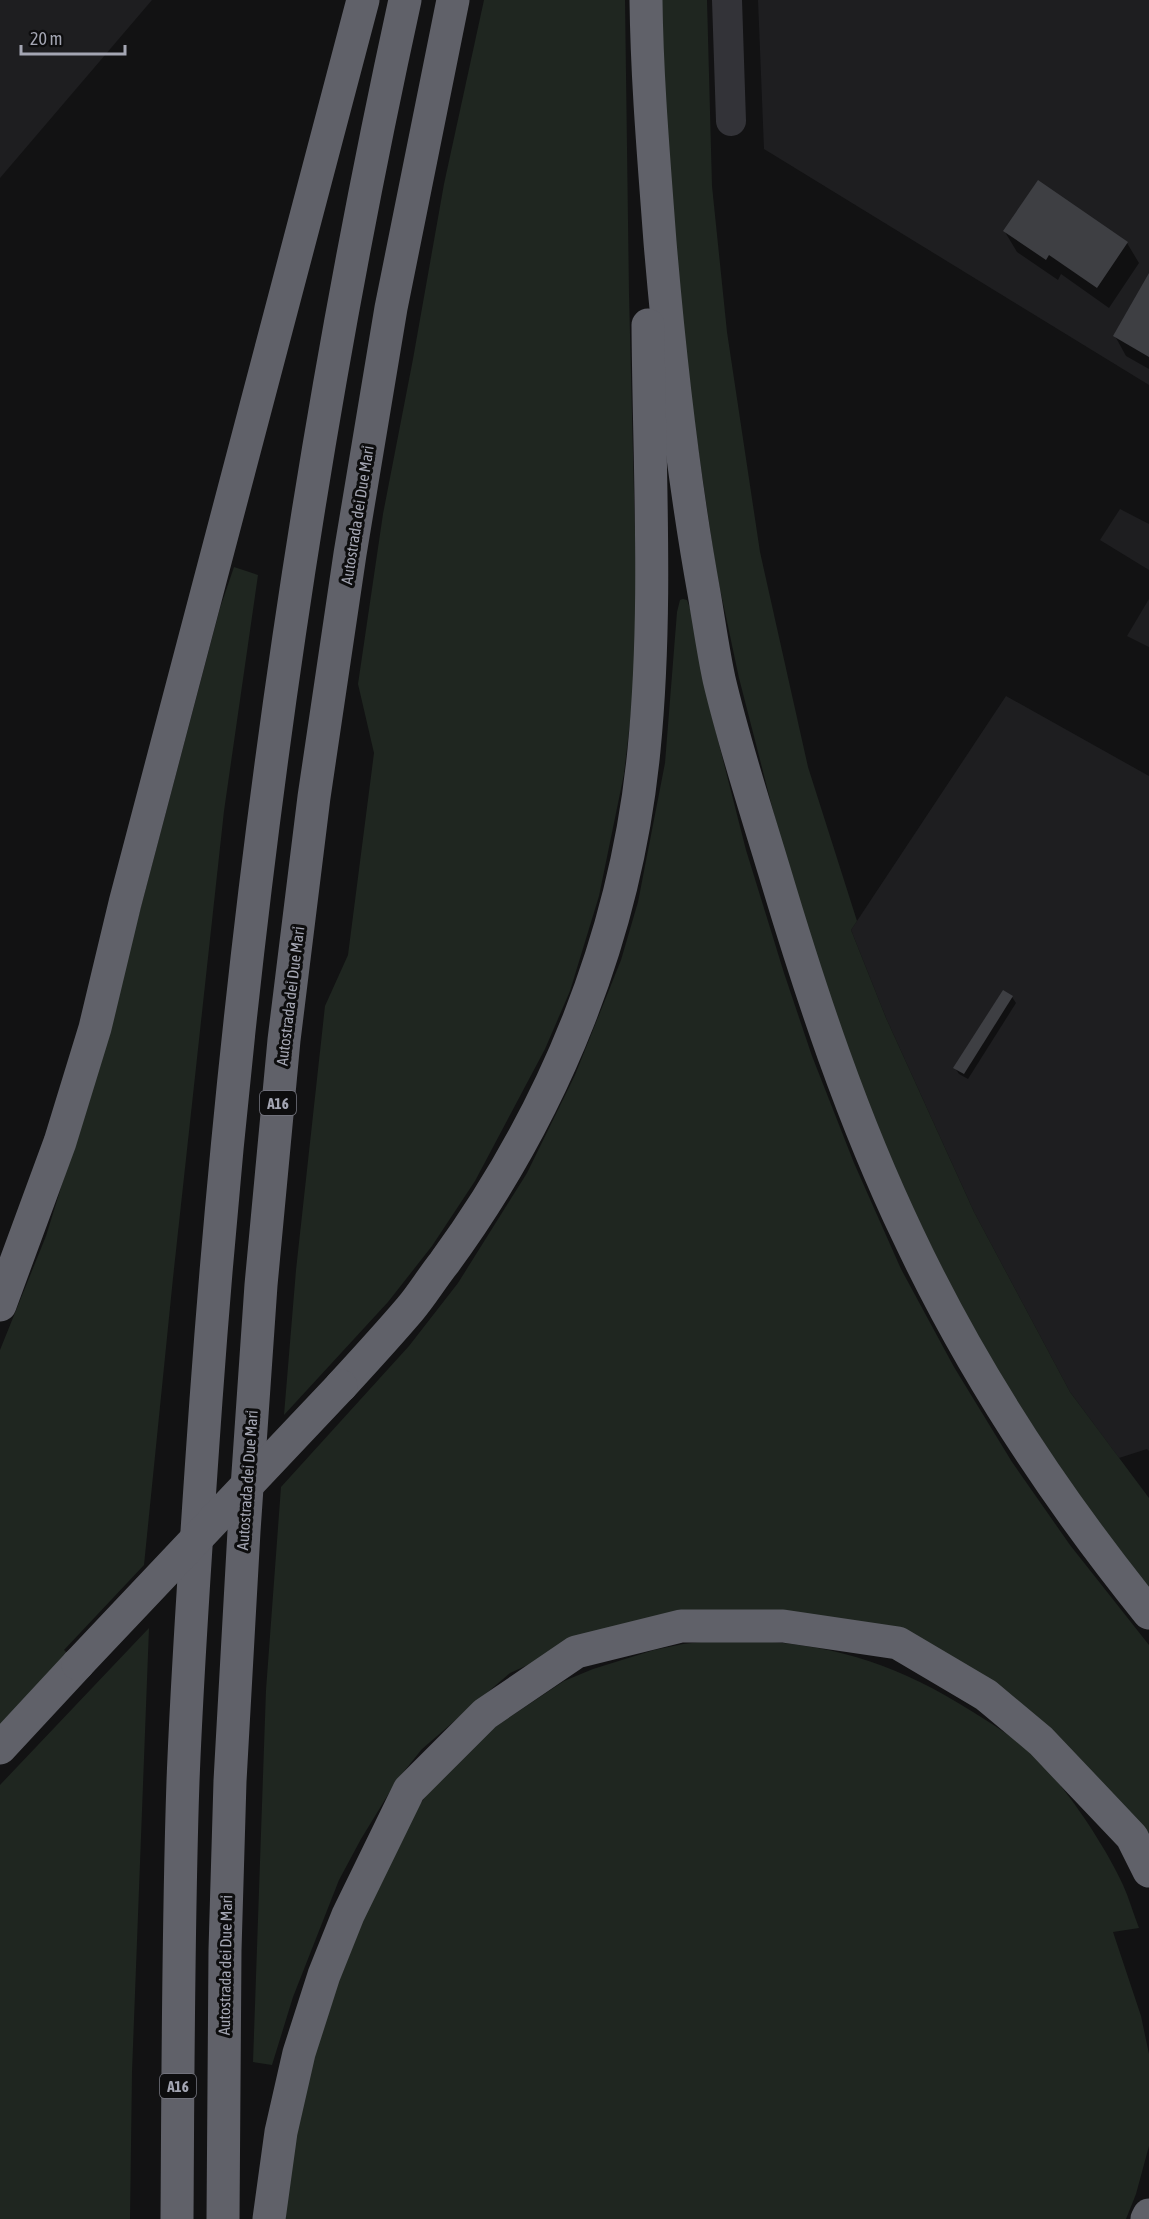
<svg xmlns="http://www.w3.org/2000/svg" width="1149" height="2219" viewBox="0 0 1149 2219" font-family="'Asap Condensed',sans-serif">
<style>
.built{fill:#1e1e20}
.green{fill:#1f2620}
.shadow{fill:#0007}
.building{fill:#3e3f43}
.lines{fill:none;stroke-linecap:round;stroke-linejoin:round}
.street{stroke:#333338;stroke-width:30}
.highway{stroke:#606169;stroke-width:33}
.highway-bridge{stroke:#606169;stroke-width:33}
.labels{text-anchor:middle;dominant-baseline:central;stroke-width:6;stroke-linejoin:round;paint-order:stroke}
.shield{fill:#0d0d0e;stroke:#777882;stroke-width:1.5}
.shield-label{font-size:15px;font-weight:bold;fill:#a4a6b3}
.street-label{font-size:16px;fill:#a4a6b3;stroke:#0d0d0e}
</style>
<rect width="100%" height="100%" fill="#121213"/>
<!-- built -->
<g class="built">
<path d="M0 0H152L0 178Z"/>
<path d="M758 0H1149V385L764 149Z"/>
<path d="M1120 509 1149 524V570L1100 540Z"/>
<path d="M1149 599V647L1127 636Z"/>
<path d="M1006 696 1149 776V1451L1147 1449 1119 1458 1070 1392 974 1212 886 1018 851 930Z"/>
</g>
<!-- green -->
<g class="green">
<path d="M484 0H625L629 294 637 614 632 704 624 774 599 896 570 991 545 1049 475 1181 432 1246 388 1302 284 1415 296 1270 325 1006 348 955 374 753 358 684 383 514 413 359 444 184Z"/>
<path d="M662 0H707L712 186 727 332 760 552 808 767 857 921 851 930 886 1018 974 1212 1070 1392 1149 1498V1590L1077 1493 1015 1399 958 1306 908 1203 865 1101 788 869 739 678 716 570 700 461 683 340 665 125Z"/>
<path d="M234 567 258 575 224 811 173 1278 144 1565 64 1650 68 1654 0 1727V1350L46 1236 99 1065 220 608Z"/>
<path d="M683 599 687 600 691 611 708 701 746 850 784 973 812 1056 854 1163 901 1269 954 1367 1012 1462 1070 1545 1149 1645V1857L1113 1797 838 1620 561 1650 510 1673 422 1749 397 1780 361 1839 339 1880 293 1997 272 2065 253 2062 266 1690 281 1487 409 1346 458 1283 527 1173 575 1075 621 960 638 902 665 763 677 612 680 600Z"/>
<path d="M149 1628 132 2072 130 2219H0V1785Z"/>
<path d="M719 1640C818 1640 888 1658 973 1712 994 1725 1018 1740 1036 1757 1066 1788 1105 1845 1123 1885 1129 1898 1133 1913 1139 1928L1113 1932 1141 2016 1149 2054V2146L1136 2194 1126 2219H279L309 2032 414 1812 441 1776 480 1737 564 1681 593 1669 654 1650 683 1644Z"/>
</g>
<!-- shadow -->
<g class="shadow">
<path d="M1005 232 1127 243 1139 263 1109 308 1061 274 1058 280 1017 252Z"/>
<path d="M1149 276V369L1126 356 1115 336Z"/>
<path d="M1012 997 1016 1003 968 1079 959 1074 955 1068Z"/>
</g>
<!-- building -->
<g class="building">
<path d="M1038 180 1128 242 1097 288 1049 255 1046 260 1003 231Z"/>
<path d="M1149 273V357L1113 336Z"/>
<path d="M1003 990 1013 996 964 1074 953 1068Z"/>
</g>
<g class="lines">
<!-- street -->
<path class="street" d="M727 0 731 121"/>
<!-- highway -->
<g class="highway">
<path d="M646 0C647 81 654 161 660 242 670 360 683 477 704 593 709 622 713 651 719 679 734 743 755 807 774 870 811 994 852 1118 908 1235 972 1371 1055 1497 1149 1613"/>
<path d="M0 1305 60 1142 95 1028 125 903 363 0"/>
<path d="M341 1386C364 1361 387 1336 410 1309 422 1295 432 1278 444 1263 554 1113 626 936 644 750 658 609 649 466 648 325"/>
<path d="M0 1748 78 1664"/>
<path d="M177 2219C178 2073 178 1927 183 1781 188 1654 197 1527 206 1400 240 929 304 461 405 0"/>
<path d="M223 2219 225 1950 230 1781 244 1531 261 1285 284 1040 314 797 350 554 391 308 453 0"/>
<path d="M269 2219 281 2132 299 2053 324 1975 348 1915 409 1790 485 1714 576 1652 681 1626H783L898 1643 986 1695 1041 1741 1132 1837 1149 1871"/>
<path d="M1147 2219 1149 2215"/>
</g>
<!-- highway-bridge -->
<path class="highway-bridge" d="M78 1664 341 1386"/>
</g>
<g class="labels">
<!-- shield labels -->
<g class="shield">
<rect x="260" y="1091" width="36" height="24" rx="4.5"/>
<rect x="160" y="2074" width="36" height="24" rx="4.5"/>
</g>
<g class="shield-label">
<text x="278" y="1103">A16</text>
<text x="178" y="2086">A16</text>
</g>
<!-- street labels -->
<g class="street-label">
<text transform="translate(357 515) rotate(-81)">Autostrada dei Due Mari</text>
<text transform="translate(290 996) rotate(-83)">Autostrada dei Due Mari</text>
<text transform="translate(247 1480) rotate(-86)">Autostrada dei Due Mari</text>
<text transform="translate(225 1965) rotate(-89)">Autostrada dei Due Mari</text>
</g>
</g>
<!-- scale -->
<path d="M21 45v9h104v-9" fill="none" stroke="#a4a6b3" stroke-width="3"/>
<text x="30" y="45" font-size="18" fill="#a4a6b3" stroke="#0d0d0e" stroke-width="4.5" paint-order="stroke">20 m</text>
</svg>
